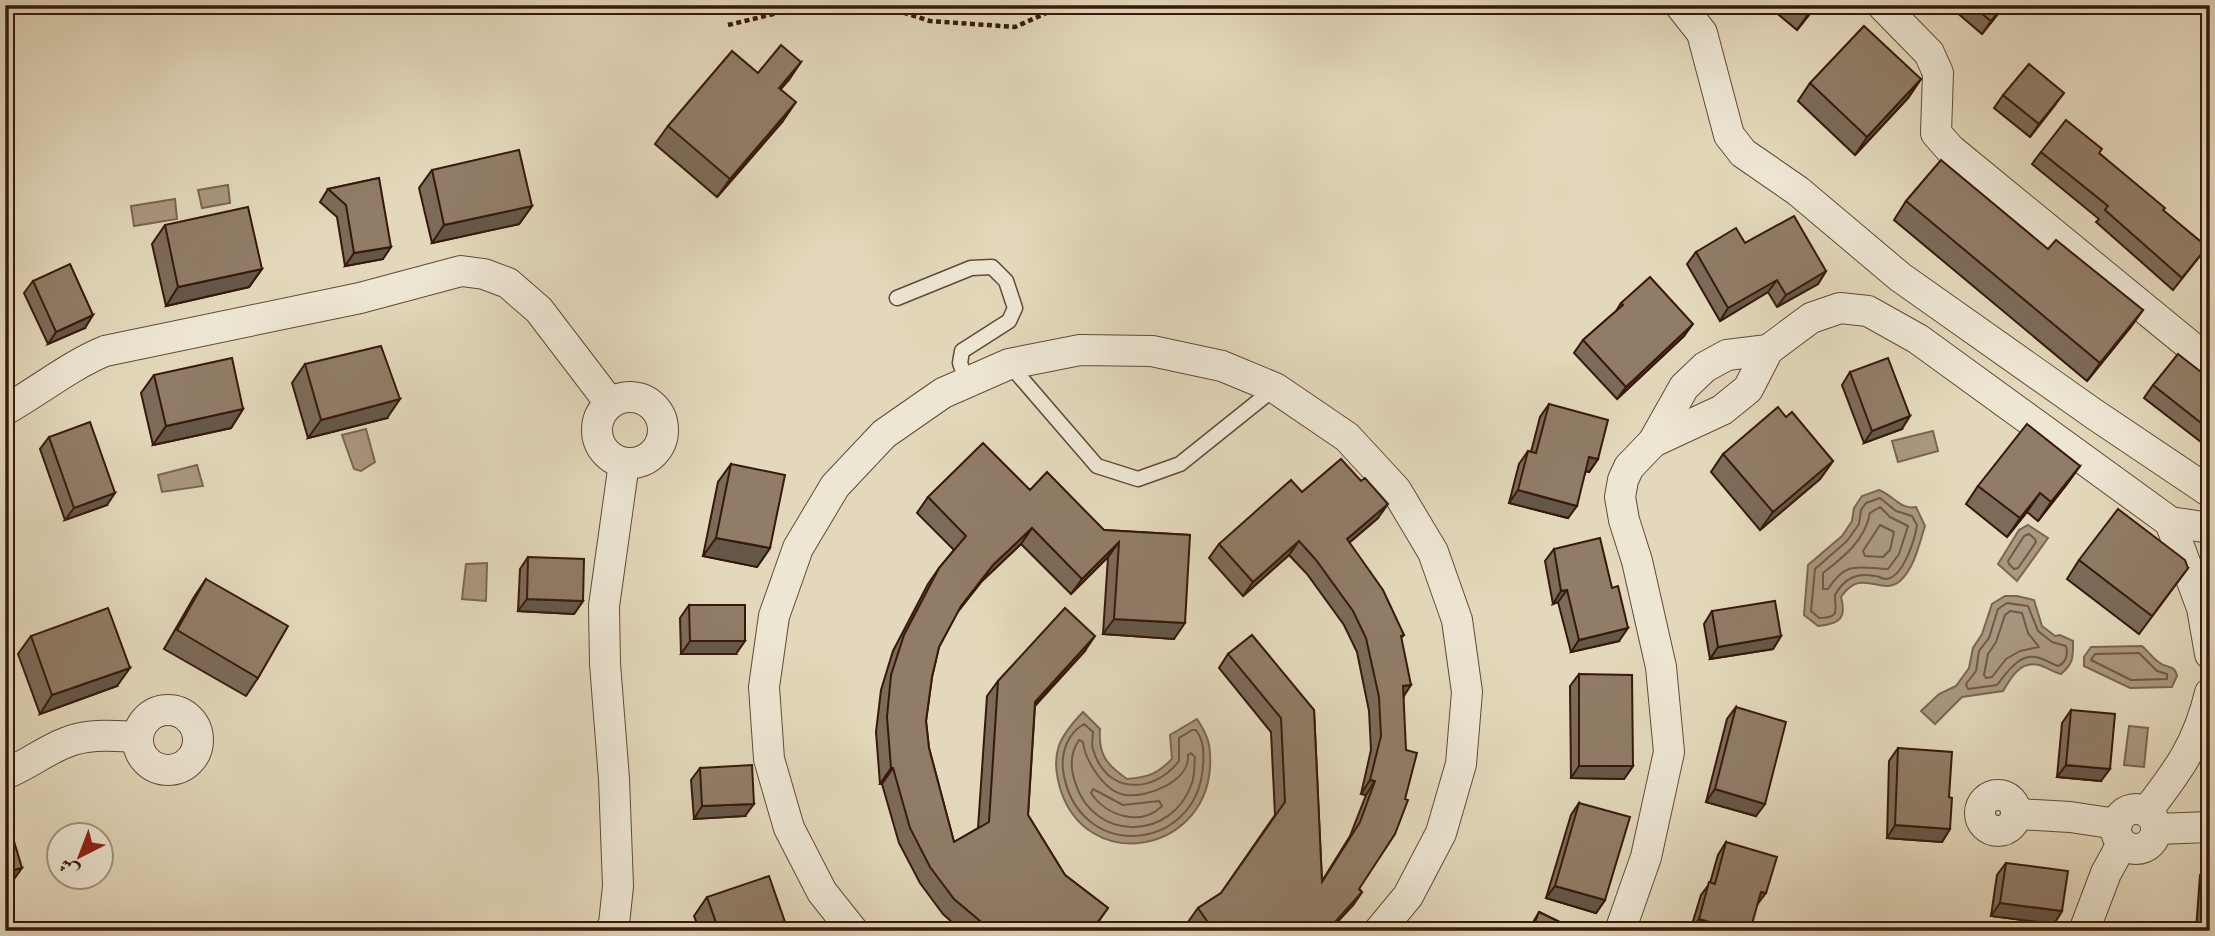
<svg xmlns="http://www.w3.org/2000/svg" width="2215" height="936" viewBox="0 0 2215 936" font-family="'IM FELL French Canon',Amiri,serif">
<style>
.water{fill:#a99780;stroke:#7b6552;stroke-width:2}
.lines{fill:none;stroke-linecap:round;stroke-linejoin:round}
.shore{stroke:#705846;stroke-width:2}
.service-casing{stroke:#624938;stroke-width:17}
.minor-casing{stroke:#624938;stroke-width:32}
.path{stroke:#37190c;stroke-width:4.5;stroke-dasharray:5 3.5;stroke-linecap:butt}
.service{stroke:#ede6d3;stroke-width:14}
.minor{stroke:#ede6d3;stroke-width:30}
.wall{fill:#7c6b59;stroke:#37190c;stroke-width:2}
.shaded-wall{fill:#655748;stroke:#37190c;stroke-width:2}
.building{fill:#907c67;stroke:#37190c;stroke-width:2}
</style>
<rect width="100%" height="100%" fill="#e3d8bb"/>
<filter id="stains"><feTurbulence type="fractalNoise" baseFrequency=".00286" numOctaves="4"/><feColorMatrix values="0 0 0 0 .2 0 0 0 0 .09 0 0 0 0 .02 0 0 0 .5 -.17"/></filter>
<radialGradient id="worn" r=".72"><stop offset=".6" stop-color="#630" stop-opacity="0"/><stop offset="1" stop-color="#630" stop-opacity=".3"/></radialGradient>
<!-- water -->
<g class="water">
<path d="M228 185 230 203 202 208 198 190Z"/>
<path d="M175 199 177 219 134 226 131 206Z"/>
<path d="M366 429 375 462 361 471 354 469 342 435Z"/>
<path d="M1933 431 1938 451 1898 462 1892 441Z"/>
<path d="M197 465 203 486 162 492 158 475Z"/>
<path d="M1879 490C1893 495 1900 510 1916 507L1925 526C1919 544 1915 567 1900 581 1881 597 1862 566 1841 597 1847 619 1839 624 1818 626L1804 615 1808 565 1842 536 1852 521 1854 508 1862 496Z"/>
<path d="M2028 525 2048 538 2017 581 1998 564 2019 530Z"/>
<path d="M487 563 486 601 462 599 466 564Z"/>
<path d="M2005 596H2017L2034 600 2042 626 2055 636 2060 635 2073 641C2073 657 2074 663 2061 674 2053 672 2046 667 2039 665 2020 660 2010 679 2003 691L1962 697 1935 724 1921 711 1939 694 1956 686 1969 668 1973 648 1982 634 1992 604Z"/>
<path d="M2142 646C2148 651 2153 659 2160 663 2168 669 2174 664 2177 676L2172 687 2130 688 2084 666V657L2091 647Z"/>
<path d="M1083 712 1100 729C1098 755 1107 765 1127 779 1149 777 1157 774 1172 759L1170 735 1197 719C1209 737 1211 746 1210 768 1204 854 1086 874 1060 788 1050 753 1059 737 1083 712Z"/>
<path d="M2129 726 2148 728 2144 767 2124 765Z"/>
</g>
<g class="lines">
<!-- shore -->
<g class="shore">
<path d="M1880 498 1896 511 1912 516 1917 525C1915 539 1903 578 1886 579 1882 579 1879 576 1875 576 1856 572 1844 579 1835 595 1835 610 1841 618 1819 618L1811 611 1815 569 1847 541 1859 524 1861 510 1866 503Z"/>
<path d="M1880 507 1890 517 1908 526 1899 554 1888 569C1858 568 1847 560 1828 589H1823V573C1845 556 1865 540 1870 513Z"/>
<path d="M1880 525 1894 532 1890 550 1883 557 1865 556 1863 551Z"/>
<path d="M2029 534 2035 539 2036 542 2018 568 2014 569 2009 564 2008 561 2024 536Z"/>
<path d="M2007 603 2028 606 2038 631 2052 642 2066 646C2068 654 2067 662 2058 666 2052 664 2048 661 2042 659 2021 650 2008 671 1997 685L1968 689 1966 684 1976 671 1979 651 1989 638 1998 609Z"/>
<path d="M2010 611 2022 613 2028 633 2039 647 2020 651 2006 659 1992 677 1986 678 1984 675 1988 654 1996 642 2005 615Z"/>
<path d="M2139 653 2157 671 2167 674V679L2131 680 2091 660 2095 654Z"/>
<path d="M1084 724 1093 732C1093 737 1091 744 1093 749 1105 794 1153 795 1179 761V738L1192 730H1196C1204 741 1204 753 1203 766 1197 854 1076 863 1063 770 1061 752 1068 733 1084 724Z"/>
<path d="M1079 740 1083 742C1085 761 1105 792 1125 795 1148 798 1190 781 1188 755L1191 753 1195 757C1194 764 1195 775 1192 783 1172 842 1093 842 1075 782 1070 767 1070 753 1079 740Z"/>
<path d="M1093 789 1123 805 1159 801 1162 806C1141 827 1106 816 1091 793Z"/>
</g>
<!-- service casing -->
<g class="service-casing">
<g id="service">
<path d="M897 298 971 268 992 267 1006 281 1015 308 1009 321 962 351 960 363 967 382"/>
<path d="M1009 364 1097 466 1138 479 1180 464 1275 388"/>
</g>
</g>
<!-- minor casing -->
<g class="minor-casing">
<g id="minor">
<path d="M1680 5 1702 33 1729 135 1743 153 1798 191 1900 277 2094 414 2210 492"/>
<path d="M1882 5 1929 53 1938 73 1936 133 1950 149 2210 362"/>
<circle cx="630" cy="430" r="33"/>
<path d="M5 410C39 391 69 366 105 351L360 298 461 271 484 274 508 283 539 310 610 403"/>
<path d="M1653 442 1722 410 1748 389 1768 350 1811 318 1840 308 1868 311 1918 339 2170 522 2210 528"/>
<path d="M2170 522 2202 608 2210 654"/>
<circle cx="168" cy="740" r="30"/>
<path d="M5 774C26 766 44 751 65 743 88 733 114 736 138 737"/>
<circle cx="1998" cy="813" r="18"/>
<circle cx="2136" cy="829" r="20"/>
<path d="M2147 811C2178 771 2198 744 2210 693"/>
<path d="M2017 814 2070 817 2117 824"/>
<path d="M2157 829 2210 827"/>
<path d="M610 931 614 924 618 886 614 779 605 664 604 606 624 463"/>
<path d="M853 931 822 892 789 828 769 759 764 687 774 616 798 548 835 486 884 434 943 393 1009 364 1080 350 1152 351 1222 366 1275 388 1347 437 1396 490 1433 552 1457 620 1467 692 1461 764 1441 833 1408 896 1379 931"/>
<path d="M1620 931 1646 857 1669 752 1661 667 1637 561 1624 520 1620 497 1623 480 1629 467 1653 442 1684 387 1705 367 1727 355 1768 350"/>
<path d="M2084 931 2106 873 2122 844"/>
</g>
</g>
<!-- path -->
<g class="path">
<path d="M879 5 930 21 1015 27 1051 11H1099L1116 5"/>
<path d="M728 25 811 5"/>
</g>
<!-- service -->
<use href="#service" class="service"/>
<!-- minor -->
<use href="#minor" class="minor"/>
</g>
<!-- wall -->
<g class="wall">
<path d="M1767 5H1817L1797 30Z"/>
<path d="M1948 5H2005L1982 34Z"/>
<path d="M801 62 780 90 783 121 717 197 655 144 668 126 758 73Z"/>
<path d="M1921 79 1908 98 1855 155 1798 101 1810 83Z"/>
<path d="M2003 95 2055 105 2030 137 1994 108Z"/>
<path d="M2041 152 2099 153 2163 211 2207 247 2173 290 2096 222 2099 219 2032 164Z"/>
<path d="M432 170 532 206 519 224 432 243 419 188Z"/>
<path d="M379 178 383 259 345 266 337 217 320 202 328 189Z"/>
<path d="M1906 201 2143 310 2130 328 2087 381 1894 220Z"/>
<path d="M165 225 262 269 249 287 166 306 152 244Z"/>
<path d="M1745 243 1826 271 1818 284 1777 307 1768 292 1720 321 1687 264 1696 252Z"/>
<path d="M33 281 85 328 48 344 24 293Z"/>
<path d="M1621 303 1684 336 1617 399 1574 353 1583 340 1616 311Z"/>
<path d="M305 364 387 418 308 438 292 383Z"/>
<path d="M1850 372 1902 429 1864 443 1842 385Z"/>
<path d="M154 375 243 409 231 428 153 445 141 393Z"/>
<path d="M2210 379V449L2144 398 2153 385Z"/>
<path d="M1549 404 1598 459 1589 472 1586 471 1568 518 1509 503 1519 464 1528 451 1531 452 1540 417Z"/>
<path d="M1786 417 1833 461 1820 479 1760 530 1711 472 1723 454Z"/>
<path d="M49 437 107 505 65 520 40 449Z"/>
<path d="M731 464 770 548 757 567 703 556 718 482Z"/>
<path d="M2080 466 2067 484 2038 521 2027 512 2007 537 1966 504 1978 486Z"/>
<path d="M1361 481 1378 518 1349 543 1404 635 1401 638 1404 696 1359 889 1362 892 1353 905 1329 931H1194L1188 922 1198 908 1221 893 1275 815 1271 732 1219 668 1228 654 1314 710 1322 881 1350 836 1366 795 1361 794 1371 750 1369 711 1357 652 1344 625 1307 574 1289 555 1243 596 1209 558 1219 544 1302 492Z"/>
<path d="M1030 490 1104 530 1190 535 1174 639 1103 634 1108 557 1071 594 1021 544 982 581 958 611 939 647 932 677 926 721 929 748 954 842 978 828 987 696 998 681 1084 652 1035 706 1028 815 1065 875 1108 908 1092 931H962L943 914 920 883 899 843 882 784H880L876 732 881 690 893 651 928 584 939 568 954 550 917 513 928 497Z"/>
<path d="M1554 549 1619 641 1571 652 1558 602 1553 604 1545 561Z"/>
<path d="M528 557 583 601 574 614 518 611 520 569Z"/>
<path d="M2079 560 2188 568 2139 634 2067 579Z"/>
<path d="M206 579 258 678 246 696 164 649 194 597Z"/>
<path d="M689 605 736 654H681L680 618Z"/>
<path d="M1712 611 1781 636 1773 649 1710 659 1704 624Z"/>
<path d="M31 636 117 686 40 714 18 654Z"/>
<path d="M1579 674 1633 766 1624 779 1571 778 1570 686Z"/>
<path d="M1736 707 1756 816 1706 802 1727 719Z"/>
<path d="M2071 710 2101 781 2057 777 2062 723Z"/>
<path d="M1898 748 1949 797 1950 829 1942 842 1887 838 1889 761Z"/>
<path d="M700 768 745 816 694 819 691 780Z"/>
<path d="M1579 803 1605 900 1596 913 1546 898 1571 815Z"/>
<path d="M1726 842 1750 931H1690L1701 895 1710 883 1718 855Z"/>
<path d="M2210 861V931H2196L2200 875Z"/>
<path d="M2006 863 2062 911 2054 924 1991 916 1997 875Z"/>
<path d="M707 897 786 925 782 931H700L694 916Z"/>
<path d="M1539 912 1578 931H1528Z"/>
</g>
<!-- shaded-wall -->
<g class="shaded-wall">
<path d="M1815 5H1817L1797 30 1808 14Z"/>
<path d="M2004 5H2005L1982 34 1991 21Z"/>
<path d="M801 62 789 80 766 106 779 88Z"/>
<path d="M1921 79 1908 98 1855 155 1867 137Z"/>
<path d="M2064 93 2055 105 2030 137 2039 124Z"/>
<path d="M796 102 783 121 717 197 730 179Z"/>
<path d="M532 206 519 224 432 243 444 225Z"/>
<path d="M391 247 383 259 345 266 354 253Z"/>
<path d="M262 269 249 287 166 306 178 287Z"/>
<path d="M1826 271 1818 284 1777 307 1786 295Z"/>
<path d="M1777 280 1768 292 1720 321 1728 308Z"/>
<path d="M2143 310 2130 328 2087 381 2100 363Z"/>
<path d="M93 315 85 328 48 344 56 332Z"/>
<path d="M1693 324 1684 336 1617 399 1626 387Z"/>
<path d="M400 399 387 418 308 438 321 420Z"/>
<path d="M243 409 231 428 153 445 166 426Z"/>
<path d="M1910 416 1902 429 1864 443 1872 431Z"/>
<path d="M1589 457 1598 459 1589 472 1580 469Z"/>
<path d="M1833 461 1820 479 1760 530 1773 512Z"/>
<path d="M2080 466 2067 484 2038 521 2051 502Z"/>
<path d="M1518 490 1577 506 1568 518 1509 503Z"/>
<path d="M115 493 107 505 65 520 74 508Z"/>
<path d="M2040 493 2027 512 2007 537 2020 518Z"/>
<path d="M1388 504 1378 518 1337 553 1347 539Z"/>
<path d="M1032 528 1021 544 982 581 950 622 993 565Z"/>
<path d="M716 538 770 548 757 567 703 556Z"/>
<path d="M1299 541 1289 555 1243 596 1253 582Z"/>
<path d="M1119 542 1108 557 1071 594 1082 579Z"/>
<path d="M1567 590 1558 602 1553 604 1561 591Z"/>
<path d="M527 599 583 601 574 614 518 611Z"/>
<path d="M1114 619 1185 623 1174 639 1103 634Z"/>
<path d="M1628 628 1619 641 1571 652 1579 640Z"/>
<path d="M1095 636 1084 652 1024 717 1035 702Z"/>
<path d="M1781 636 1773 649 1710 659 1718 647Z"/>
<path d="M690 641H745L736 654H681Z"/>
<path d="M130 668 117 686 40 714 52 695Z"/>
<path d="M1411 685 1402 699 1403 686Z"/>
<path d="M2066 765 2110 769 2101 781 2057 777Z"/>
<path d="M1579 766H1633L1624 779 1571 778Z"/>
<path d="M891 768H893L882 784H880Z"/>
<path d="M1370 780 1375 781 1366 795 1361 794Z"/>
<path d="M1715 789 1765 804 1756 816 1706 802Z"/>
<path d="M754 804 745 816 694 819 702 806Z"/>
<path d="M1895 825 1950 829 1942 842 1887 838Z"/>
<path d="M22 868 9 886 5 887V872Z"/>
<path d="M1555 886 1605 900 1596 913 1546 898Z"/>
<path d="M1362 892 1353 905 1329 931H1322Z"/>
<path d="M1761 892 1766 893 1757 905Z"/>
<path d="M2000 903 2062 911 2054 924 1991 916Z"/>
<path d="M1699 919 1740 931H1690Z"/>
<path d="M786 925 782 931H769Z"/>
<path d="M2208 925 2210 926V931H2204Z"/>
</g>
<!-- building -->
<g class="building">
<path d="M1797 5H1815L1808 14Z"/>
<path d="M1971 5H2004L1991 21Z"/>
<path d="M1864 26 1921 79 1867 137 1810 83Z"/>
<path d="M781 45 801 62 779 88 796 102 730 179 668 126 732 51 758 73Z"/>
<path d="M2029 64 2064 93 2039 124 2003 95Z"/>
<path d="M2066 120 2102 149 2099 153 2165 208 2163 210 2207 247 2182 278 2105 210 2108 206 2041 152Z"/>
<path d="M519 150 532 206 444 225 432 170Z"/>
<path d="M1941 160 2048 249 2056 240 2143 310 2100 363 1906 201Z"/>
<path d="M379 178 391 247 354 253 346 205 328 189Z"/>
<path d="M248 207 262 269 178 287 165 225Z"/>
<path d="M1794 216 1826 271 1786 295 1777 280 1728 308 1696 252 1736 228 1745 243Z"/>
<path d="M70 264 93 315 56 332 33 281Z"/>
<path d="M1650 277 1693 324 1626 387 1583 340 1623 305 1621 303Z"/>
<path d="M381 346 400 399 321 420 305 364Z"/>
<path d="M2178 354 2210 379V430L2153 385Z"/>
<path d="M232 358 243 409 166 426 154 375Z"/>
<path d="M1888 358 1910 416 1872 431 1850 372Z"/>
<path d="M1549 404 1608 420 1598 459 1589 457 1577 506 1518 490 1528 451 1536 453Z"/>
<path d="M1778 407 1786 417 1792 412 1833 461 1773 512 1723 454Z"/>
<path d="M90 422 115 493 74 508 49 437Z"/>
<path d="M2027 424 2080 466 2051 502 2040 493 2020 518 1978 486Z"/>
<path d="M983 443 1030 490 1047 472 1104 530 1190 535 1185 623 1114 619 1119 542 1082 579 1032 528 993 565 961 606 939 647 932 677 926 721 929 748 954 842 989 822 998 681 1065 608 1095 636 1035 702 1028 815 1065 875 1108 908 1091 931H992L954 899 930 867 910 828 893 768H891L887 717 891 675 904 635 939 568 966 536 928 497Z"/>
<path d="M1341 459 1361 481 1365 478 1388 504 1347 539 1383 590 1404 635 1401 636 1411 685 1403 686 1406 750 1417 753 1405 799 1408 800 1395 834 1359 889 1362 892 1336 921 1322 931H1214L1198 908 1221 893 1285 802 1281 718 1228 654 1252 635 1314 710 1322 882 1360 822 1375 781 1370 780 1381 736 1379 697 1366 638 1353 611 1316 560 1299 541 1253 582 1219 544 1291 480 1302 492Z"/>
<path d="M731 464 785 475 770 548 716 538Z"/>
<path d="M2118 509 2185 560 2188 568 2152 616 2079 560Z"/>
<path d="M1600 538 1612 588 1618 586 1628 628 1579 640 1567 590 1561 591 1554 549Z"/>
<path d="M528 557 584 559 583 601 527 599Z"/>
<path d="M206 579 288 626 258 678 177 630Z"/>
<path d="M1775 601 1781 636 1718 647 1712 611Z"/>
<path d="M689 605H745V641H690Z"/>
<path d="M108 608 130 668 52 695 31 636Z"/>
<path d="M1579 674 1632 675 1633 766H1579Z"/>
<path d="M1736 707 1786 722 1765 804 1715 789Z"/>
<path d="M2071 710 2115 714 2110 769 2066 765Z"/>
<path d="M1898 748 1952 752 1949 797 1952 798 1950 829 1895 825Z"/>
<path d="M752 765 754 804 702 806 700 768Z"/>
<path d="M1579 803 1630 817 1605 900 1555 886Z"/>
<path d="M5 811 22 868 5 872Z"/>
<path d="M1726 842 1777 857 1766 893 1761 892 1750 931H1740L1699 919 1709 882 1715 884Z"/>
<path d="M2006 863 2068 871 2062 911 2000 903Z"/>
<path d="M769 876 786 925 769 931H719L707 897Z"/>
<path d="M2210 902V926L2208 925Z"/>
<path d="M1539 912 1578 931H1531Z"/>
<path d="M460 924V931H423V928Z"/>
<path d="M319 928 320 931H300Z"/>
</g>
<!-- margin -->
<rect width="2215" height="936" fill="none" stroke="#e3d8bb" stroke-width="28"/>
<rect x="7" y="7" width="2201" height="922" fill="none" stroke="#37190c" stroke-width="3.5"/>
<rect x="14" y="14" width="2187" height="908" fill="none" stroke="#37190c" stroke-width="2"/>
<!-- north arrow -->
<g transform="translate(80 856) rotate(222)"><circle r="33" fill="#ede6d3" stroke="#a49483" stroke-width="2"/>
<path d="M0-5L12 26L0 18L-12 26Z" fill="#8f2418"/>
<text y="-10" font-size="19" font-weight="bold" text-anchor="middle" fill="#37190c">ش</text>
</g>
<rect width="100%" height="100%" filter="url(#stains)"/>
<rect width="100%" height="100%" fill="url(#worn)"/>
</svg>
